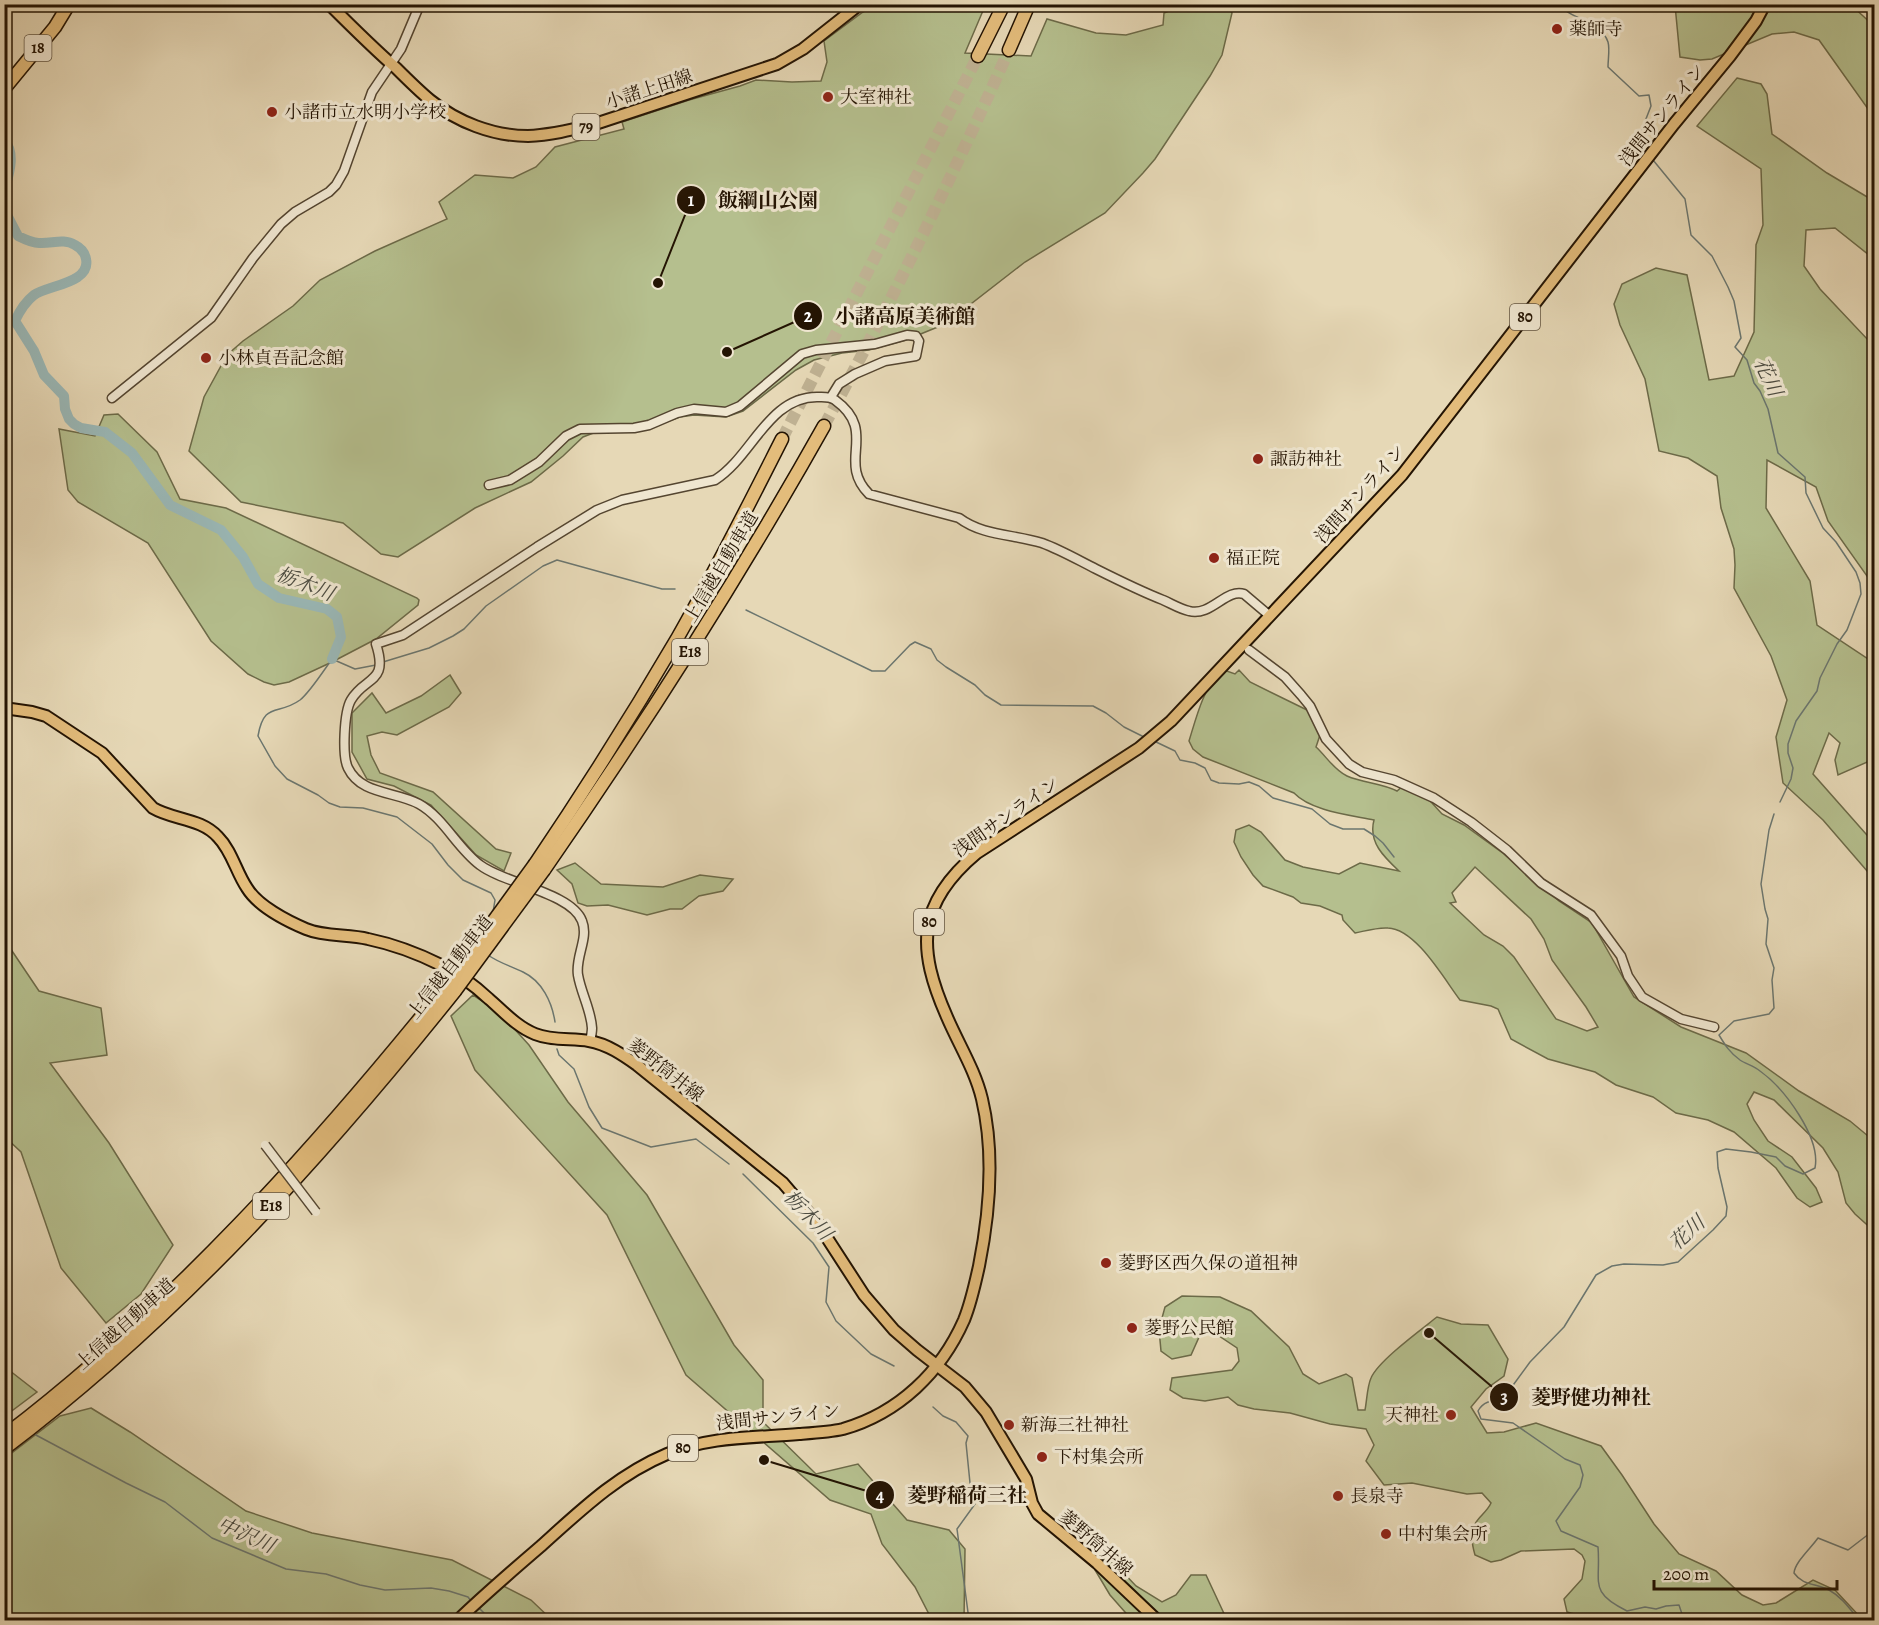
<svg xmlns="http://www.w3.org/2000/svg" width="1879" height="1625" viewBox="0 0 1879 1625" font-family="Alegreya,'Noto Serif JP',serif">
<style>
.green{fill:#b5bf8e;stroke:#6c6a48;stroke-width:1.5;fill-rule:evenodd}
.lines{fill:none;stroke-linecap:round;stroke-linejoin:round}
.stream{stroke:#6b766f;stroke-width:1.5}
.river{stroke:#9ab8b7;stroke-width:10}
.highway-tunnel{stroke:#bfb192;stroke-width:12;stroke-dasharray:12 6;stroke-linecap:butt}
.minor-casing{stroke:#544530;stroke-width:11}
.major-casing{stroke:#241403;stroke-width:14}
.highway-casing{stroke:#241403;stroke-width:15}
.minor{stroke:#efe6d0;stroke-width:8}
.major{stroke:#e3bc7b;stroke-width:10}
.highway{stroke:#e3bc7b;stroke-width:12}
.minor-bridge-casing{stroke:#544530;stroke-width:11;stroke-linecap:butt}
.highway-bridge-casing{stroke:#241403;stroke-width:15;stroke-linecap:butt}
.minor-bridge{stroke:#efe6d0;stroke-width:8}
.highway-bridge{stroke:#e3bc7b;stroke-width:12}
.poi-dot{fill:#8f2418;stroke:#efe6d0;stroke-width:2}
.labels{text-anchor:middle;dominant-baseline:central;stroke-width:6;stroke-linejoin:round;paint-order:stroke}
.shield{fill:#efe6d0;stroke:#615340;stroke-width:1.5}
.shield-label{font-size:16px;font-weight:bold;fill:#241403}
.poi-label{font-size:18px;fill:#241403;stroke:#efe6d0;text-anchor:start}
.street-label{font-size:18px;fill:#241403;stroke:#efe6d0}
.water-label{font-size:20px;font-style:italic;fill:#4d4d42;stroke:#efe6d0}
.leader{fill:none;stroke:#241403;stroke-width:2}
.callout-dot{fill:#241403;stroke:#efe6d0;stroke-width:2}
.mark-label{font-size:18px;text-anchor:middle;font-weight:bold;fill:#fff}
.callout-label{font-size:20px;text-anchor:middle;font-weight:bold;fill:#241403;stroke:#efe6d0;stroke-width:6;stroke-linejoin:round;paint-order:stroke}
</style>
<rect width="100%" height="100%" fill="#e6d8b6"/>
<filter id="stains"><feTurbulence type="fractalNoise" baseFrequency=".00333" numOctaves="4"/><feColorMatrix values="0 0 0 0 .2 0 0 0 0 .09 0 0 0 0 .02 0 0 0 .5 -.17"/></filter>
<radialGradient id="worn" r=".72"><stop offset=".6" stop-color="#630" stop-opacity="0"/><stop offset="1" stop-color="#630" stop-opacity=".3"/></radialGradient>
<!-- green -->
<g class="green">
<path d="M876 5H984L985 6 965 53 1031 56 1047 19 1096 33 1126 35 1163 25 1164 13 1184 5H1227L1232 13 1222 55 1210 76 1155 159 1143 173 1105 213 1025 262 945 324 906 340 869 350 842 353 814 360 796 370 743 411 726 417 694 415 680 417 641 431 596 432 583 437 563 456 531 482 475 508 398 557 381 554 343 523 241 502 189 451 204 397 227 355 243 341 293 306 320 280 375 251 447 219 439 202 475 175 513 178 536 167 555 147 624 129 622 122 689 100 740 86 756 80 792 82 821 81 827 62 824 41 863 12Z"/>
<path d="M1675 5H1851L1874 26V112L1868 109 1819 40 1794 32 1772 34 1712 59 1700 60 1680 57Z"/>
<path d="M1737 78 1761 84 1767 94 1772 134 1827 173 1874 201V259L1835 228 1806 230 1804 266 1820 289 1870 342 1874 358V586L1828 521 1816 487 1767 460 1766 508 1810 581 1817 625 1874 663V759L1838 775 1835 760 1840 743 1829 733 1813 774 1874 843V879L1823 820 1783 783 1776 737 1787 700 1771 656 1734 588 1735 565 1734 549 1721 508 1717 476 1688 458 1659 451 1645 379 1620 325 1614 304 1622 284 1656 268 1687 275 1709 380 1734 376 1754 332 1756 245 1763 225 1761 169 1697 126Z"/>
<path d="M118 414 157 452 180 499 226 508 417 598 419 600 418 605 376 639 332 662 289 682 274 685 264 682 248 674 211 641 148 543 78 502 68 490 59 429 95 436 104 415Z"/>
<path d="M1221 669 1235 674 1239 670 1250 682 1307 710 1319 720 1322 729 1316 747C1326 756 1334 770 1347 776 1363 783 1381 783 1397 791L1404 785 1421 791 1442 814 1464 825 1504 854 1559 901 1592 923 1634 997 1681 1027 1746 1053 1799 1091 1850 1121 1874 1141V1231L1855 1214 1846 1203 1838 1172 1823 1148 1774 1100 1754 1092 1747 1104 1754 1120 1768 1141 1792 1157 1816 1188 1822 1202 1810 1207 1797 1198 1776 1168 1734 1132 1708 1120 1676 1113 1653 1097 1616 1085 1595 1072 1548 1059 1511 1039 1498 1009 1491 1006 1460 1000C1444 979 1416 929 1388 928 1378 927 1365 931 1355 933L1343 920 1342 915 1320 906 1301 903 1293 897 1263 886 1253 875 1241 857 1234 842 1236 830 1249 825 1261 832 1285 860 1303 867 1339 874 1360 863 1399 871C1384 857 1368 842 1374 820 1350 815 1311 811 1294 793L1203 757 1193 749 1189 741C1197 715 1203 690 1221 669ZM1475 867 1531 919 1544 939 1552 960 1586 1007 1598 1027 1587 1031 1556 1019 1514 957 1503 946 1484 935 1450 903 1456 902 1452 893Z"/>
<path d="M450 675 461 693 449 707 397 735 382 732 367 736 371 755 380 773 433 792 496 849 511 853 504 871 476 855 431 805 394 786 367 779 352 752V713L372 693 386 713 421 696Z"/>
<path d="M575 863 601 884 663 887 700 875 733 879 723 891 699 896 682 909H670L647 915 608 905 587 906 578 903 572 884 557 870Z"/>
<path d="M4 939 39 991 101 1008 107 1055 50 1063 109 1143 173 1245 141 1294 106 1323 61 1268 21 1152 5 1137Z"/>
<path d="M473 995 499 1012 529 1045 568 1102 647 1195 734 1345 763 1380V1422L816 1474 858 1464 907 1520 949 1530 965 1549 964 1620H932L915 1587 882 1544 871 1514 830 1500 686 1375 607 1215 475 1070 451 1016Z"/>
<path d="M1182 1296 1220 1297 1251 1311 1289 1347 1303 1374 1319 1384 1346 1374 1352 1378 1358 1410H1365C1367 1400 1367 1387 1371 1378 1378 1361 1422 1329 1437 1317L1461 1324 1488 1325 1508 1359 1504 1376 1486 1389 1471 1407 1487 1433 1504 1432 1536 1423 1601 1446 1622 1475 1654 1524 1679 1554 1716 1571 1742 1595 1763 1605 1776 1603 1813 1580 1835 1590 1863 1620H1596L1567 1612 1564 1599 1582 1579 1585 1561 1582 1555 1574 1549 1521 1551 1501 1560 1491 1562 1475 1555C1472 1545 1470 1534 1475 1524 1479 1516 1487 1512 1491 1503L1482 1493 1467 1494 1412 1483 1384 1485 1366 1461 1374 1445 1366 1429 1330 1424 1290 1413 1254 1409 1238 1405 1228 1397 1205 1401 1183 1398 1170 1390 1172 1378 1232 1370 1239 1361 1237 1348 1213 1332 1200 1335 1191 1355 1172 1359 1161 1351 1159 1329 1165 1307Z"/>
<path d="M5 1367 37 1392 5 1416H4Z"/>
<path d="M91 1408 130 1432 246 1511 312 1533 452 1560 531 1600 552 1620H5L4 1459 60 1416Z"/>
<path d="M1101 1558 1115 1564 1136 1586 1162 1602 1176 1595 1191 1575H1206L1227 1620H1132L1110 1595 1095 1570Z"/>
</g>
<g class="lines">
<!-- stream -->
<g class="stream">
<path d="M1557 4C1570 19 1601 21 1608 42 1610 49 1608 59 1608 67L1639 96 1649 95 1651 106 1637 142 1646 152"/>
<path d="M1864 4 1874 15"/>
<path d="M1653 160 1685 199 1691 235 1712 256 1728 287 1734 301 1741 338 1735 347 1747 360 1754 383 1760 391 1768 409 1778 453 1805 477 1806 493 1823 528 1836 542 1856 572 1860 583 1861 594 1847 630 1837 644 1820 678 1817 691 1796 721 1788 744V753L1793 768 1791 779 1780 802"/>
<path d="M746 610 872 671H885L910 645 915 642 931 649 937 660 946 667 975 685 985 695 1001 705 1093 706 1106 713 1124 727 1144 737"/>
<path d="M383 662 429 648 453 636 464 629 486 606 543 566 557 560 662 589H675"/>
<path d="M376 665 355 669 332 659C324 670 310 692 300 700 278 716 264 701 258 736L275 766 287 779 318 795 329 803 340 807 363 808 397 817 432 844 448 865 463 880 491 893 495 900 493 912 480 927 478 933"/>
<path d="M1154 741 1175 751 1180 760 1195 763 1205 768 1211 780 1219 783 1239 784 1249 782 1259 786 1273 798 1312 809 1330 824 1343 829H1364L1375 836 1383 843 1394 857"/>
<path d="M488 955C499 963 511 966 523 972 542 981 552 1002 555 1022"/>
<path d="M557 1049 559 1055 574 1069 589 1107 602 1128 651 1147 696 1139 729 1164"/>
<path d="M743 1174 813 1243 829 1267 826 1302 836 1321 871 1354 894 1366"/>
<path d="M933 1407 943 1416 956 1422 968 1436 966 1443 970 1483"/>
<path d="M4 1422 10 1423"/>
<path d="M34 1434 126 1483 165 1502 212 1538 286 1569 326 1574 360 1585 385 1590 431 1588 449 1591 468 1597 471 1601"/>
<path d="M479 1608 491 1620"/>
<path d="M969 1620 957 1529 975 1504"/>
<path d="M1682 1620 1683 1617 1679 1605 1666 1606 1656 1609 1645 1607 1627 1611C1588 1592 1601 1583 1598 1547L1561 1531 1556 1521 1580 1487 1583 1475 1580 1465 1565 1459 1513 1423 1481 1419 1478 1411C1484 1400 1493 1401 1505 1400L1511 1388 1530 1362 1564 1327 1596 1275 1612 1266 1624 1264 1663 1265 1678 1262 1713 1230 1726 1216 1727 1207 1718 1168 1717 1152 1726 1149 1751 1152 1776 1157 1785 1166 1803 1174 1815 1168C1821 1138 1785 1089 1760 1071 1754 1066 1746 1064 1740 1060 1730 1053 1725 1045 1719 1035L1734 1021 1769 1014 1774 1008 1772 980 1774 968 1766 944 1768 919 1765 909 1761 884 1769 830 1774 814"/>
<path d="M1853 1620 1855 1615C1847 1605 1840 1596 1829 1590 1816 1583 1803 1586 1794 1573 1795 1562 1811 1548 1818 1538L1848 1550 1874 1530"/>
</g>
<!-- river -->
<g class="river">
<path d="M4 140C17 154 8 177 4 192"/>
<path d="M4 209 18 236C24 239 32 243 39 243 52 244 63 238 75 245 81 248 85 253 86 259 91 283 49 285 34 295 25 302 20 310 15 321L34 351 44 375 64 396 65 409 69 419 74 424 81 428 105 432 132 453 170 505 221 530 243 557 258 584 279 598 327 609 337 617 341 637 332 659"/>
</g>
<!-- highway-tunnel -->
<g class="highway-tunnel">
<path d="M824 426C891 303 952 177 1009 50"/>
<path d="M782 439 978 56"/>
</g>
<!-- minor casing -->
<g class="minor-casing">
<g id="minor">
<path d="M112 398 211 318 253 258 281 224 295 212 329 192 336 185 344 171 372 92 401 49 420 4"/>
<path d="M489 485 510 480 539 462 566 436 580 429 634 428 649 425 677 413 694 409 726 412 740 406 802 354 816 350 875 344 907 335 916 336 919 341 916 356 885 361 855 374 839 384 831 397"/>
<path d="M1249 650 1285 677 1301 695 1310 706 1326 739 1349 764 1362 772 1394 780 1434 798 1471 822 1507 850 1541 883 1591 915 1621 956 1628 976 1642 997 1681 1019 1714 1027"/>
<path d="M590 1041C591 1037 592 1032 592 1028 591 1010 581 993 578 975 575 957 589 938 582 921 572 893 503 883 480 865 457 848 444 818 419 804 395 791 361 795 348 768 342 756 344 712 351 700 365 676 389 684 376 644L403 635 537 547 597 510 622 500 715 480C752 457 768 397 817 397 823 397 829 396 835 400 879 432 836 461 869 494L959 518C983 536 1013 534 1042 543 1061 550 1078 560 1096 569 1118 580 1140 591 1163 600 1172 604 1180 609 1189 611 1211 617 1226 588 1244 594L1270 616"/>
</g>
</g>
<!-- major casing -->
<g class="major-casing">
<g id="major">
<path d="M329 4C351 26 373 48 396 68 407 79 418 90 430 100 457 122 493 136 528 136 550 135 571 130 592 125L777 64 803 49 860 4"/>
<path d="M4 708 32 712 46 716 102 753 153 808C173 820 201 818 218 837 232 851 236 872 247 888 258 906 287 921 306 929 325 937 348 934 368 939 392 944 419 954 441 965 459 974 474 985 489 999 503 1011 517 1027 535 1034 552 1041 572 1038 589 1041 607 1044 623 1055 637 1065L783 1183 818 1224 864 1295 894 1330 917 1350 965 1387 986 1412 1026 1479 1032 1503 1038 1514 1097 1563 1157 1620"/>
<path d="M458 1620C485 1594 513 1570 541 1546 581 1510 617 1475 667 1454 709 1436 754 1438 799 1434 813 1433 830 1432 843 1429 899 1413 941 1372 964 1320 971 1303 975 1284 979 1266 990 1211 995 1154 982 1099 975 1070 959 1045 947 1017 917 949 916 904 977 853L1139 748 1171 721 1402 475 1674 124 1730 56 1756 21 1765 4"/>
</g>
</g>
<!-- highway casing -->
<g class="highway-casing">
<g id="highway">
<path d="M1009 50 1029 4"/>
<path d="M978 56 1004 4"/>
<path d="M4 89 55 27 69 4"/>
<path d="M535 864C585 790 633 714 678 637 715 572 748 506 782 439"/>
<path d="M544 870C644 726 738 579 824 426"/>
<path d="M4 1436C172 1308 315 1149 447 985"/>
<path d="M4 1449C176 1319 321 1159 455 991"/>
</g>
</g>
<!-- minor -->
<use href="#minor" class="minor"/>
<!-- major -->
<use href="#major" class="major"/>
<!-- highway -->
<use href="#highway" class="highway"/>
<!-- minor-bridge casing -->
<g class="minor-bridge-casing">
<path id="minor-bridge" d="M265 1145 316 1212"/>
</g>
<!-- highway-bridge casing -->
<g class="highway-bridge-casing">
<g id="highway-bridge">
<path d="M447 985 535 864"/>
<path d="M455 991 544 870"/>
</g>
</g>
<!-- minor-bridge -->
<use href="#minor-bridge" class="minor-bridge"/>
<!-- highway-bridge -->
<use href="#highway-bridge" class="highway-bridge"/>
</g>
<!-- markers -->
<g class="poi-dot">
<circle cx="1557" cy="29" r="6"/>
<circle cx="828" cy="97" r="6"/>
<circle cx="272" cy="112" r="6"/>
<circle cx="206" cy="358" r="6"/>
<circle cx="1258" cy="459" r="6"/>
<circle cx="1214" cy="558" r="6"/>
<circle cx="1106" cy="1263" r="6"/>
<circle cx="1132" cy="1328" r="6"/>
<circle cx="1451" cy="1415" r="6"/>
<circle cx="1009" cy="1425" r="6"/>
<circle cx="1042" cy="1457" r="6"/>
<circle cx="1338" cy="1496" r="6"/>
<circle cx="1386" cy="1534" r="6"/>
</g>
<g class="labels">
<!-- shield labels -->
<g class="shield">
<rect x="24.5" y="35" width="27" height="26" rx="4.5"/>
<rect x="572.5" y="114" width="27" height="26" rx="4.5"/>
<rect x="1510" y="304" width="30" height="26" rx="4.5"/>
<rect x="672" y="639" width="36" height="26" rx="4.5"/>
<rect x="914" y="909" width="30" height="26" rx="4.5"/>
<rect x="253" y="1193" width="36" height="26" rx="4.5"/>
<rect x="668" y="1435" width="30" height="26" rx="4.5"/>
</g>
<g class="shield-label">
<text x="38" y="48">18</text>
<text x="586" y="127">79</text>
<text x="1525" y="317">80</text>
<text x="690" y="652">E18</text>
<text x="929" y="922">80</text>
<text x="271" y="1206">E18</text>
<text x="683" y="1448">80</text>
</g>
<!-- poi labels -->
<g class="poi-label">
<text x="1569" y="29">薬師寺</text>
<text x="840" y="97">大室神社</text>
<text x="284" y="112">小諸市立水明小学校</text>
<text x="218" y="358">小林貞吾記念館</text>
<text x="1270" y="459">諏訪神社</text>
<text x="1226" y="558">福正院</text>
<text x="1118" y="1263">菱野区西久保の道祖神</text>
<text x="1144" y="1328">菱野公民館</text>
<text x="1439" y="1415" text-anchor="end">天神社</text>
<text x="1021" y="1425">新海三社神社</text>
<text x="1054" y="1457">下村集会所</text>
<text x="1350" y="1496">長泉寺</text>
<text x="1398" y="1534">中村集会所</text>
</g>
<!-- street labels -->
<g class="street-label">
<text transform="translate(649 89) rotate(-18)">小諸上田線</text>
<text transform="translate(1662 115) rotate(-51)">浅間サンライン</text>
<text transform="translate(1360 494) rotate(-48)">浅間サンライン</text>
<text transform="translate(721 567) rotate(-59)">上信越自動車道</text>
<text transform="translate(1006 817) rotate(-35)">浅間サンライン</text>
<text transform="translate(450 967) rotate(-52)">上信越自動車道</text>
<text transform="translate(666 1070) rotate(38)">菱野筒井線</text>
<text transform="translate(125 1324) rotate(-42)">上信越自動車道</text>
<text transform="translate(778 1417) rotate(-6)">浅間サンライン</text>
<text transform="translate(1096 1543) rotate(41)">菱野筒井線</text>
</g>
<!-- water labels -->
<g class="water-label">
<text transform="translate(1768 377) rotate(65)">花川</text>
<text transform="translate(305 584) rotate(21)">栃木川</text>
<text transform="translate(808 1215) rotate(47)">栃木川</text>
<text transform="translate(1687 1233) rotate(-42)">花川</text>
<text transform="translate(246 1535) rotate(24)">中沢川</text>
</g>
</g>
<!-- callouts -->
<path class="leader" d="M658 283L691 200M727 352L808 316M1429 1333L1504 1397M764 1460L880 1495"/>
<g class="callout-dot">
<circle cx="658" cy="283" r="6"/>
<circle cx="727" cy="352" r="6"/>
<circle cx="1429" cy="1333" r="6"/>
<circle cx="764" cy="1460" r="6"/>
<circle cx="691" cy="200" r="15"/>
<circle cx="808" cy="316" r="15"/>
<circle cx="1504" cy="1397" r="15"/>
<circle cx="880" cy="1495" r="15"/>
</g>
<g class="mark-label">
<text x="691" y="206">1</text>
<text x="808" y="322">2</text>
<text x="1504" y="1403">3</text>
<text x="880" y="1501">4</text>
</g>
<g class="callout-label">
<text x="768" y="207">飯綱山公園</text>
<text x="905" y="323">小諸高原美術館</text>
<text x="1591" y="1404">菱野健功神社</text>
<text x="967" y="1502">菱野稲荷三社</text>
</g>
<!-- margin -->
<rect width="1879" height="1625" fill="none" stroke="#e6d8b6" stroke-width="24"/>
<rect x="6" y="6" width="1867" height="1613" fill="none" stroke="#241403" stroke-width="3"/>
<rect x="12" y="12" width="1855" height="1601" fill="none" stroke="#241403" stroke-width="1.5"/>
<!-- scale -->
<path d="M1654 1580v9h183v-9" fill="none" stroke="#241403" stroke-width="3"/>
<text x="1663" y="1580" font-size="18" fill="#241403" stroke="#efe6d0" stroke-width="4.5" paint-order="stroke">200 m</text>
<rect width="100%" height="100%" filter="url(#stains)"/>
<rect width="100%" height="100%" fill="url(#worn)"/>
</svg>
